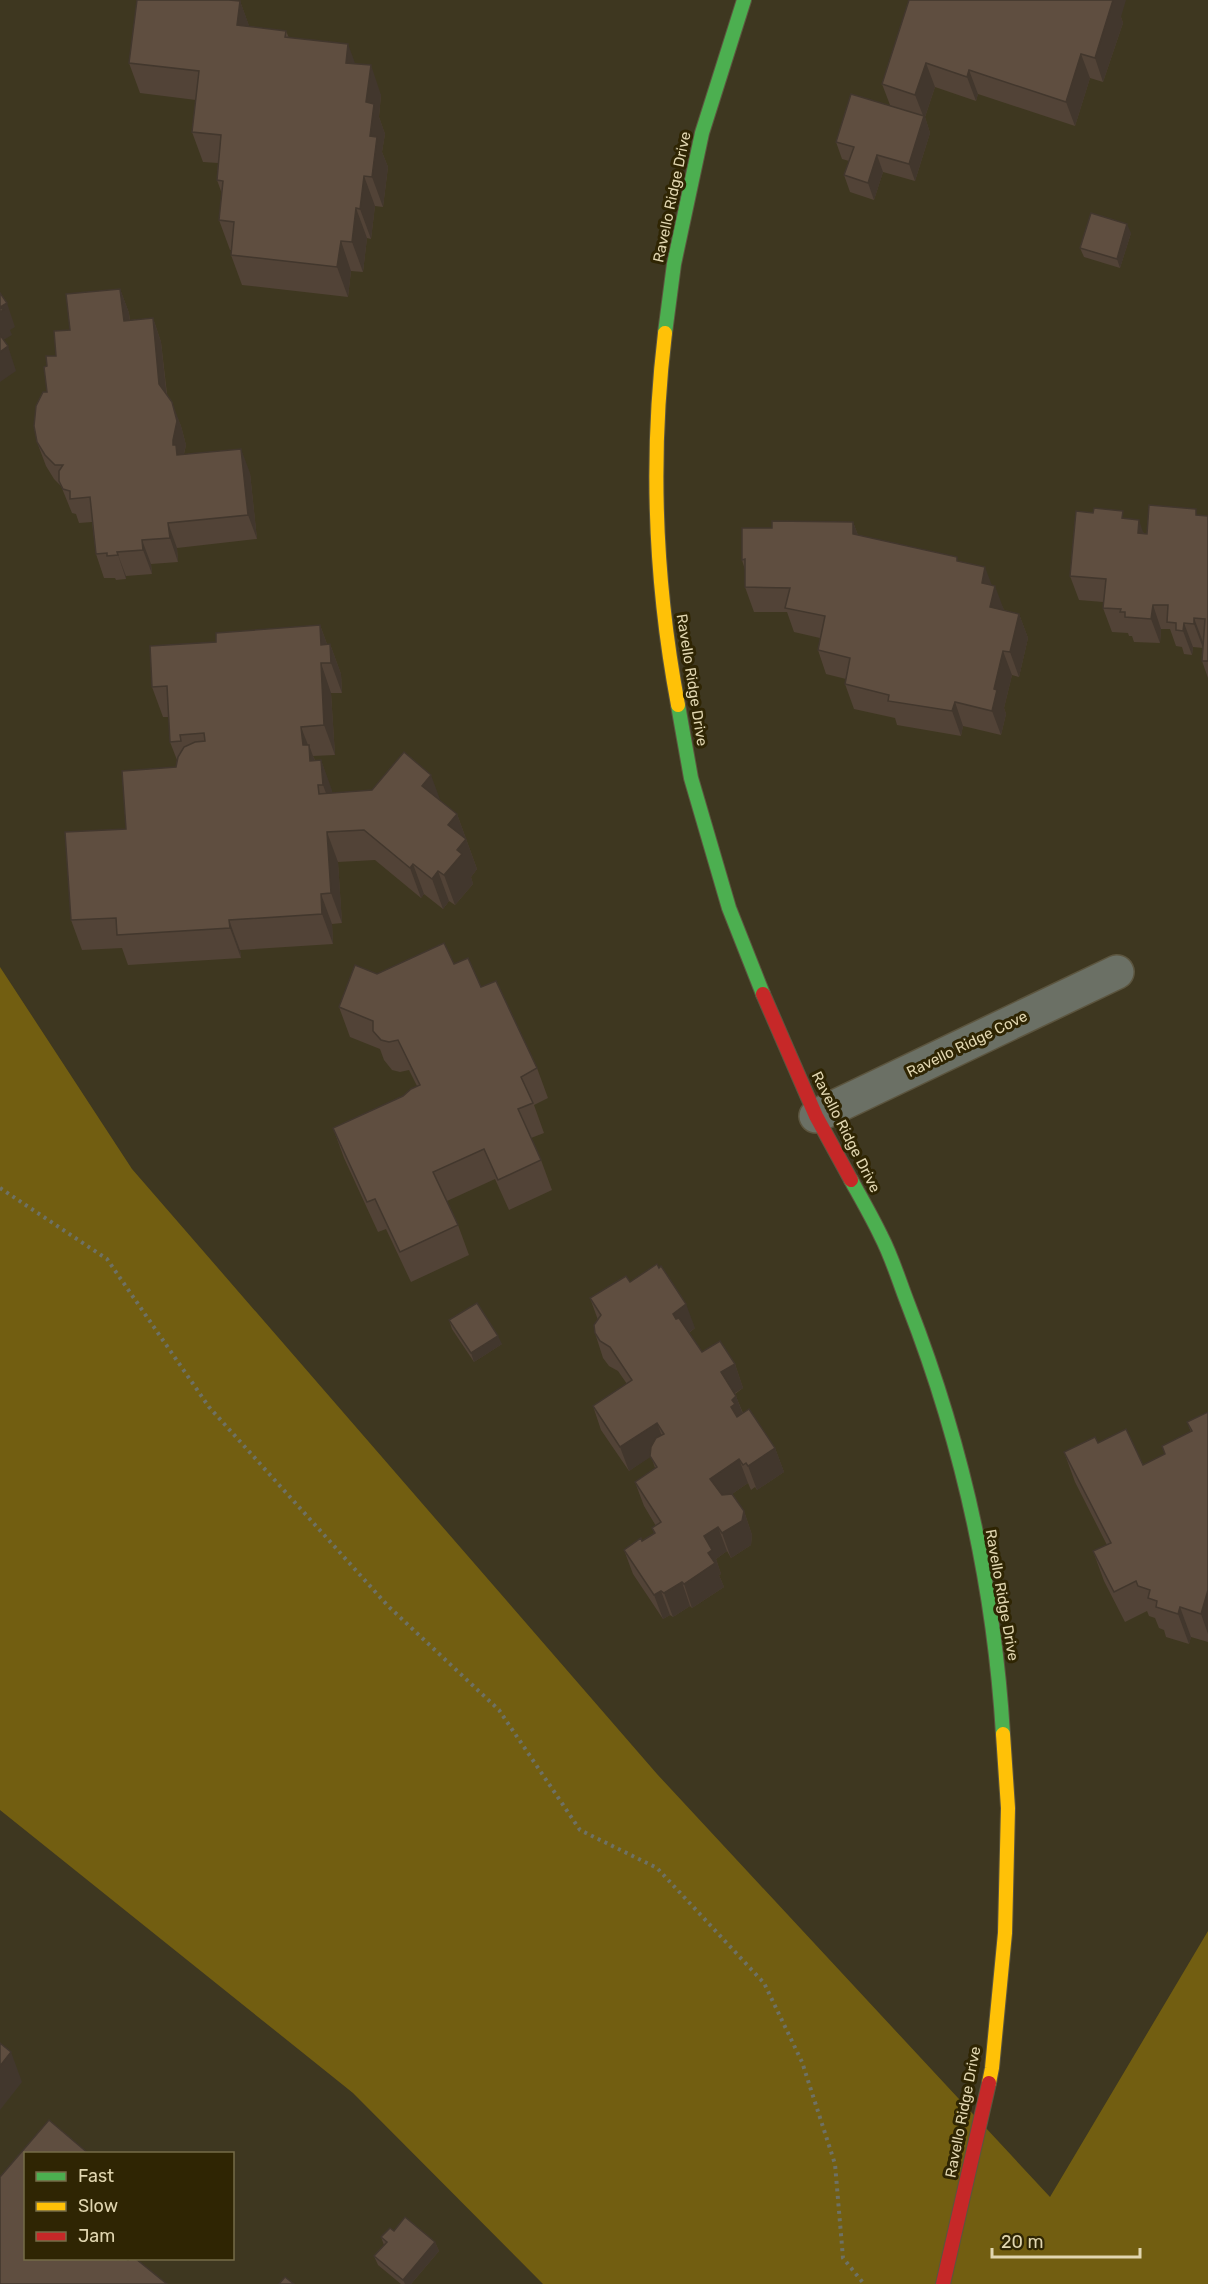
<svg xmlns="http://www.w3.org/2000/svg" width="1208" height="2284" viewBox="0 0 1208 2284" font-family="Rubik,sans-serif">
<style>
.green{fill:#725e11}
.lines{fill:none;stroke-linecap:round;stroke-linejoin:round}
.street-casing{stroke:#5c553f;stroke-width:36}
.fast-casing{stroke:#5c553f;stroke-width:16}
.slow-casing{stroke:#5c553f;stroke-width:16}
.jam-casing{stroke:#5c553f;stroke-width:16}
.path{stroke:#6e7164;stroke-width:4;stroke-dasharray:3 4.5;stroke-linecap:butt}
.street{stroke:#6b7065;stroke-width:33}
.fast{stroke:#4caf50;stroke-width:14}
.slow{stroke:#ffc107;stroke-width:14}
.jam{stroke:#c62828;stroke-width:14}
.wall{fill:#524337}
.shaded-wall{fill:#42372d}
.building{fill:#5f4e40;stroke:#42372d;stroke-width:1.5}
.labels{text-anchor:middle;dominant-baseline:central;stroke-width:6;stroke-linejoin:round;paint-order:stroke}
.street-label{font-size:15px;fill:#e1d6b0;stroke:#2f2503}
</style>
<rect width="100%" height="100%" fill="#3e3720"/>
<!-- green -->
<path class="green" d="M0 967 132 1169 657 1774 1050 2197 1208 1931V2284H543L353 2093 0 1810Z"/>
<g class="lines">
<!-- street casing -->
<g class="street-casing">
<path id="street" d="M816 1116 1117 972"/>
</g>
<!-- fast casing -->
<g class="fast-casing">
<g id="fast">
<path d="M665 333 674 264 702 133 744 0"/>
<path d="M678 705 691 778 729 908 763 994"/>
<path d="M851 1180C861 1198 872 1217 881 1236 892 1257 899 1281 908 1304 961 1440 994 1587 1003 1734"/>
</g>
</g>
<!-- slow casing -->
<g class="slow-casing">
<g id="slow">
<path d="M665 333C650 457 655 583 678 705"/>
<path d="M989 2083 992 2068 1005 1933 1008 1808 1003 1734"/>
</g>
</g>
<!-- jam casing -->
<g class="jam-casing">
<g id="jam">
<path d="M763 994 816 1116 851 1180"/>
<path d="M943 2284 989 2083"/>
</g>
</g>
<!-- path -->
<path class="path" d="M0 1188 107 1259 209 1407 388 1606 499 1710 580 1830 657 1868 764 1983 802 2062 835 2164 843 2258 864 2284"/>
<!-- street -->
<use href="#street" class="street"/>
<!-- fast -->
<use href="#fast" class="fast"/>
<!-- slow -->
<use href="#slow" class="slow"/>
<!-- jam -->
<use href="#jam" class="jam"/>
</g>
<!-- wall -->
<g class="wall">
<path d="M909 0 1121 17 1123 23 1103 82 1090 78 1075 126 978 94 976 101 935 87 925 117 930 133 915 181 883 172 874 200 850 192 844 175 849 161 842 159 836 142 890 105 882 84Z"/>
<path d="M240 1 249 26 286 31 289 38 356 64 381 95 379 117 385 134 382 152 388 167 383 207 375 206 371 239 367 238 363 272 351 271 348 297 242 285 231 255V250H230L219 220 222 194 217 180 218 163 203 162 192 132 196 100 140 93 129 63Z"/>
<path d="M1131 233 1120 268 1084 257 1080 248Z"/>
<path d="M120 289 129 313 130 320 153 318 161 342 167 394 181 426 186 445 184 454 250 473 257 539 177 548 178 562 151 564 152 574 126 576V579L116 580 115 578H104L96 554 92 522 79 523 76 514 72 513 61 486 54 479 46 466 37 442 47 392V366L56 356Z"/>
<path d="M1198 515 1208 516V678L1202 661 1203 648 1193 647 1192 655 1184 654 1182 647 1176 646 1170 629H1161L1160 643 1134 642 1132 636H1129L1128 633 1112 632 1103 608V602L1079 600 1070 576 1126 518 1144 533 1147 534Z"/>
<path d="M853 522 858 535 959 561 992 585 1004 610 1019 614 1028 638 1019 677 1012 675 1004 708 1006 714 1001 735 963 726 961 736 897 725 895 718 854 709 845 684 846 679 826 674 818 650 820 638 794 632 787 612H754L745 587V570L742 560 772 528Z"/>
<path d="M320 625 327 644H330L341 674 342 693H331L335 755 313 756 315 760H321L332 793 441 801 457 814 477 869 471 877 473 884 455 905 449 901 443 909 424 894 421 898 375 860 338 862 342 923 332 924 333 944 240 950 241 958 128 965 122 948 82 950 71 920 126 829 176 767 177 760 170 742 169 717H163L152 687 216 642Z"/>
<path d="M454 964 481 987 537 1068 548 1098 534 1105 544 1133 531 1138 541 1160 552 1190 509 1210 495 1179 447 1201 458 1225 469 1255 411 1282 386 1229 378 1232 344 1158 333 1128 403 1096 417 1086 409 1070 400 1072 392 1070 384 1060 380 1049 350 1037 339 1007 377 974Z"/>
<path d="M630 1282 695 1328 689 1333 702 1352 735 1364 743 1388 735 1394 743 1413 775 1448 784 1472 757 1490 755 1487 751 1490 748 1483 732 1494 744 1511 752 1535 751 1545 731 1558 727 1551 716 1559 721 1574 719 1575 724 1587 692 1608 690 1606 673 1617 670 1615 663 1619 633 1574 624 1550 642 1541 654 1533 652 1528 656 1526 644 1506 635 1482 655 1468 651 1456 629 1471 601 1430 593 1406 627 1384 618 1371 609 1366 603 1358 595 1333 598 1320 590 1298Z"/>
<path d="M449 1320 502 1344 474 1362 452 1329Z"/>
<path d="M1208 1412V1642L1191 1637 1189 1644 1166 1637 1164 1630 1159 1628 1155 1618 1149 1616 1147 1611 1125 1622 1104 1581 1093 1551 1107 1545 1075 1482 1064 1452 1098 1443 1143 1465 1165 1454 1162 1446 1191 1432 1187 1422Z"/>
<path d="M381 2237 435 2242 439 2251 411 2284H401L378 2265 374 2256 384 2245Z"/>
</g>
<!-- shaded-wall -->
<g class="shaded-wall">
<path d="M1111 0H1126L1121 17 1123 23 1103 82 1095 58Z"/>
<path d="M240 1 251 31 237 25Z"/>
<path d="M348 44 359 74 346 63Z"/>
<path d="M1081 54 1090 78 1075 126 1066 102Z"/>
<path d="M926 63 935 87 925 117 930 133 915 181 909 164 924 118 915 95Z"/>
<path d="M371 65 381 95 379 117 385 134 382 152 388 167 383 207 372 177 370 136 366 102Z"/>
<path d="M969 70 978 94 976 101 967 77Z"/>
<path d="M877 155 883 172 874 200 868 183Z"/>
<path d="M364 176 375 206 371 239 360 209Z"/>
<path d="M356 208 367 238 363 272 352 242Z"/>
<path d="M1127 224 1131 233 1120 268 1117 259Z"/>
<path d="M341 241 351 271 348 297 337 267Z"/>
<path d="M120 289 129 313 132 345 124 321Z"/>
<path d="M7 303 15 327 10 330 12 335 0 342V307Z"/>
<path d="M153 318 161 342 168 408 159 384Z"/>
<path d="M8 346 16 371 0 382V352Z"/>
<path d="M172 402 181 426 186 445 182 461 186 479 173 445Z"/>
<path d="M241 449 250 473 257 539 248 515Z"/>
<path d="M1139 520 1147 544 1138 533Z"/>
<path d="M853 522 862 546 853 534Z"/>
<path d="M168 523 177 548 178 562 170 538Z"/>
<path d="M142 540 151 564 152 574 143 550Z"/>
<path d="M117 552 126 576V579Z"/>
<path d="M985 567 994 591 995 586 1004 610 999 632 982 583Z"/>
<path d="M1153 605 1161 629 1160 643 1151 619Z"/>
<path d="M1019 614 1028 638 1019 677 1010 652Z"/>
<path d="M1194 618 1203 642V648L1194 624Z"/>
<path d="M1184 623 1193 647 1192 655 1183 631Z"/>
<path d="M320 625 331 655 330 644 341 674 342 693 331 663 321 645Z"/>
<path d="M1003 651 1012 675 1004 708 1006 714 1001 735 992 711 994 689Z"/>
<path d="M321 663 331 693 335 755 324 725Z"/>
<path d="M955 702 963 726 961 736 952 711Z"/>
<path d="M301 727 310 750 309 745 320 775 321 785 303 745Z"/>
<path d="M321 760 332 790 334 815 323 785Z"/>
<path d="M431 775 442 805 422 786Z"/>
<path d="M457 814 477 869 471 877 473 884 455 905 444 875 448 825Z"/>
<path d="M327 832 338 862 342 923 331 893Z"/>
<path d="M413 864 424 894 421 898 410 868Z"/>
<path d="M438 871 449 901 443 909 432 879Z"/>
<path d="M321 894 332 924 333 944 322 914Z"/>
<path d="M229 920 240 950 241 958 230 928Z"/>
<path d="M686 1304 695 1328 681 1338 673 1314Z"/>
<path d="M498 1336 502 1344 474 1362 471 1353Z"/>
<path d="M735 1364 743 1388 730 1396 721 1372Z"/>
<path d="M736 1396 745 1420 742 1423 731 1407 732 1400Z"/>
<path d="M657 1423 666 1447 629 1471 620 1447Z"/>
<path d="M775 1448 784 1472 757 1490 748 1466Z"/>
<path d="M739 1459 748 1483 719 1503 710 1479Z"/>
<path d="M744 1511 752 1535 751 1545 731 1558 722 1533Z"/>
<path d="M718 1527 727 1551 716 1559 721 1574 719 1575 724 1587 692 1608 684 1584 708 1553 704 1536Z"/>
<path d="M682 1582 690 1606 673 1617 664 1593Z"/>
<path d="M1208 1590V1634L1201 1614Z"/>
<path d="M661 1591 670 1615 663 1619 654 1595Z"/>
<path d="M1180 1607 1191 1637 1189 1644 1178 1614Z"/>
<path d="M11 2052 22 2082 0 2110V2066Z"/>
<path d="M435 2242 439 2251 411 2284H405L403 2280Z"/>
</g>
<!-- building -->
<g class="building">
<path d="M137 0H229L240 1 237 25 286 31 285 37 348 44 346 63 371 65 366 102 374 104 370 136 377 137 372 177 364 176 360 209 356 208 352 242 341 241 337 267 231 255 234 222 219 220 223 181 217 180 221 135 192 132 199 71 129 63Z"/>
<path d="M909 0H1113L1095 58 1081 54 1066 102 969 70 967 77 926 63 915 95 882 84Z"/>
<path d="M851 94 924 116 909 164 877 155 868 183 844 175 854 147 836 142Z"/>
<path d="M1091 213 1127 224 1117 259 1080 248Z"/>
<path d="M120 289 124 321 153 318 159 384 172 402 177 421 173 440V445H176L177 455 241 449 248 515 168 523 170 538 142 540 143 550 117 552 118 555 107 556V553L96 554 90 497 70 499V491L63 489 59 481V471L63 465H55L45 455 37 442 34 426 36 406 43 392H47L44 367 47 366 46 356H56L54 331 70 330 66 294Z"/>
<path d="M0 293 7 303 0 307 3 310 0 312Z"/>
<path d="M0 335 8 346 0 352Z"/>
<path d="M1149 505 1196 509V515L1208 516V661H1202L1205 619 1194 618V624L1184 623 1183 631 1176 630V623L1167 622 1168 605H1153L1151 619 1125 617V612H1120L1121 609 1103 608 1106 579 1070 576 1076 511 1093 513 1094 508 1123 511 1122 518 1139 520 1138 533 1147 534Z"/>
<path d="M772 521 853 522V534L957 557V561L985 567 982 583 995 586 990 607 1019 614 1010 652 1003 651 994 689 997 690 992 711 955 702 952 711 888 701 889 695 845 684 850 658 818 650 825 616 785 608 790 588 745 587V559L742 560V528H772Z"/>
<path d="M320 625 321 645 330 644 331 663H321L324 725 301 727 303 745H309L310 761 321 760 323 785H318L319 794 372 790 404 752 431 775 422 786 457 814 448 825 466 839 457 850 462 854 444 875 438 871 432 879 413 864 410 868 364 830 327 832 331 893 321 894 322 914 229 920 230 928 117 935 116 918 71 920 65 832 126 829 122 771 176 767 178 757 184 747 195 742 205 741 204 733 180 735 181 741 170 742 167 686 152 687 150 646 216 642V633Z"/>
<path d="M444 943 454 964 468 958 481 987 496 981 537 1068 521 1077 533 1103 518 1109 541 1160 498 1180 484 1149 433 1172 458 1225 400 1252 375 1199 367 1202 333 1128 403 1096 411 1089 420 1085 398 1040 389 1042 381 1040 373 1031V1021L339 1007 355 965 377 974Z"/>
<path d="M657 1264 659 1268 661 1266 686 1304 673 1314 676 1319 679 1318 702 1352 720 1341 735 1364 721 1372 736 1396 732 1400 735 1404 731 1407 737 1417 749 1409 775 1448 748 1466 746 1463 743 1465 739 1459 710 1479 722 1495 732 1494 744 1511 742 1521 722 1533 718 1527 704 1536 712 1550 708 1553 715 1563 684 1584 682 1582 664 1593 661 1591 654 1595 624 1550 641 1538 642 1541 655 1533 652 1528 661 1522 635 1482 657 1467 650 1456 651 1447 656 1438 664 1434 657 1423 620 1447 593 1406 632 1380 610 1347 600 1341 595 1333 594 1325 601 1315 590 1298 626 1276 630 1282Z"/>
<path d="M477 1303 498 1336 471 1353 449 1320Z"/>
<path d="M1208 1412V1590L1201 1614 1180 1607 1178 1614 1156 1607 1157 1601 1148 1598 1150 1590 1138 1586 1136 1581 1114 1592 1093 1551 1111 1543 1064 1452 1095 1437 1098 1443 1126 1429 1143 1465 1165 1454 1162 1446 1192 1431 1187 1422Z"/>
<path d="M0 2043 11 2052 0 2066Z"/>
<path d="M49 2120 89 2154H26V2259H126L128 2260 129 2259H136L167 2284H0V2177Z"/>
<path d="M405 2217 435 2242 403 2280 374 2256 387 2242 381 2237 390 2228 394 2231Z"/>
<path d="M285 2277 294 2284H279Z"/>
</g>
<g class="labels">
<!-- street labels -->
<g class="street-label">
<text transform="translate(672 197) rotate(-78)">Ravello Ridge Drive</text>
<text transform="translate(692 680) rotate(81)">Ravello Ridge Drive</text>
<text transform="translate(967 1044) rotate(-26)">Ravello Ridge Cove</text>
<text transform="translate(846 1132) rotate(63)">Ravello Ridge Drive</text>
<text transform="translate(1002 1595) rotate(80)">Ravello Ridge Drive</text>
<text transform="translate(963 2112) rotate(-79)">Ravello Ridge Drive</text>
</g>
</g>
<!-- legend -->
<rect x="24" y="2152" width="210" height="108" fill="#2f2503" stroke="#766c48" stroke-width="1.5"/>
<rect x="36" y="2172" width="30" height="9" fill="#4caf50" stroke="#766c48" stroke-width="1.5"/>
<text x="78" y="2182" font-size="18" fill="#e1d6b0">Fast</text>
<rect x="36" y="2202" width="30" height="9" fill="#ffc107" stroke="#766c48" stroke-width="1.5"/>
<text x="78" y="2212" font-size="18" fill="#e1d6b0">Slow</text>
<rect x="36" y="2232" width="30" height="9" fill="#c62828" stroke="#766c48" stroke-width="1.5"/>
<text x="78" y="2242" font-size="18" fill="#e1d6b0">Jam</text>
<!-- scale -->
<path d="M992 2248v9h148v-9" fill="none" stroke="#e1d6b0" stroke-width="3"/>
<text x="1001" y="2248" font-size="18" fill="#e1d6b0" stroke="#2f2503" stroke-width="4.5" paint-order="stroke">20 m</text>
</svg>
